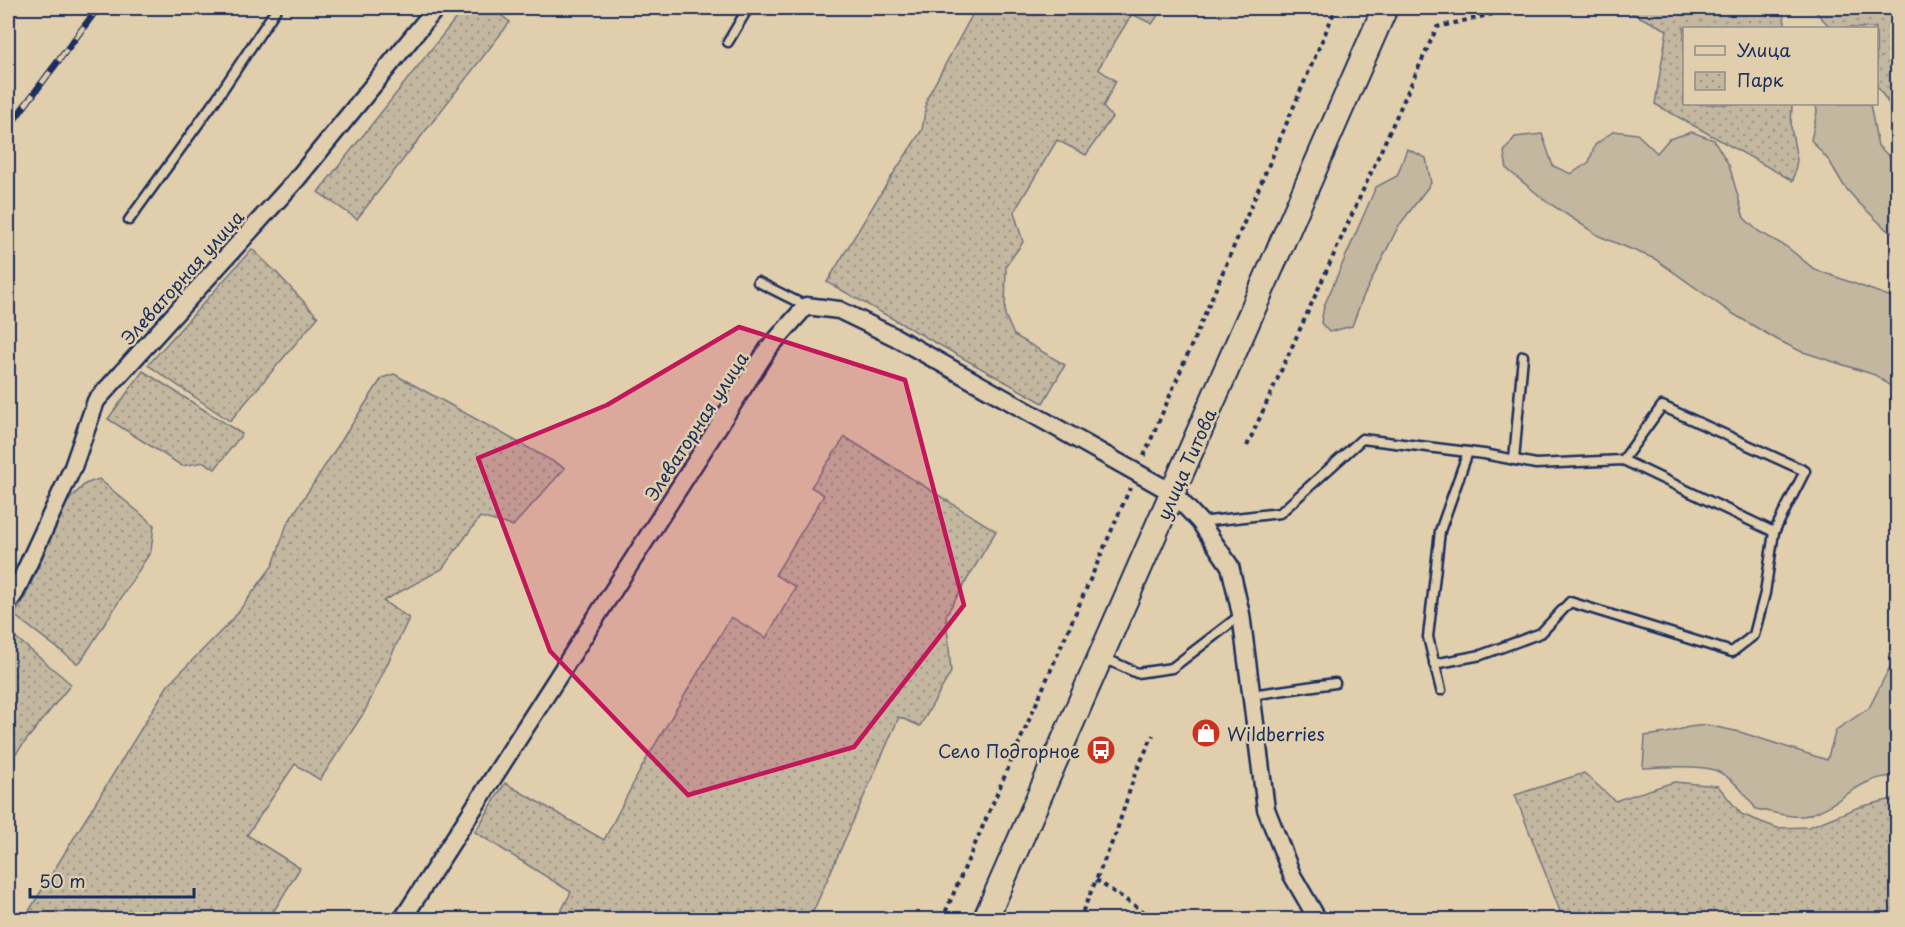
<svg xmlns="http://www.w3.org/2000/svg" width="1905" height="927" viewBox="0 0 1905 927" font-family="'Playpen Sans',sans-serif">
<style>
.grass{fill:#c3b7a0;stroke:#6f737f;stroke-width:1.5}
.park{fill:url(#park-dots);stroke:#6f737f;stroke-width:1.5}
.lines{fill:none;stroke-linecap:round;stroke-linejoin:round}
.lane-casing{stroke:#1b2f5e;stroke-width:13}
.street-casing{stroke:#1b2f5e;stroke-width:21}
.secondary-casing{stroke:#1b2f5e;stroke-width:28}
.path{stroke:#1b2f5e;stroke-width:4;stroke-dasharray:4.5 4.5;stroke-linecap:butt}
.lane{stroke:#e0ceac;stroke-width:8}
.street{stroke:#e0ceac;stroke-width:16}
.secondary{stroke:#e0ceac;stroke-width:24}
.rail-casing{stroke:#1b2f5e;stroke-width:7}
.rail{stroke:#e0ceac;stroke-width:4.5;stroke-dasharray:14;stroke-linecap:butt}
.marked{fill:#c2185b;fill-opacity:0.2;stroke:#c2185b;stroke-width:4.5;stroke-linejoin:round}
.labels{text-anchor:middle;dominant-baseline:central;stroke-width:5;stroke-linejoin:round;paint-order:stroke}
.street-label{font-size:18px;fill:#1b2f5e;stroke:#e0ceac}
.poi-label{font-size:18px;fill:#1b2f5e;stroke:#e0ceac;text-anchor:start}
</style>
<defs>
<pattern id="park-dots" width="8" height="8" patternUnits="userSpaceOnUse" patternTransform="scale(1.5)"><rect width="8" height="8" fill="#c3b7a0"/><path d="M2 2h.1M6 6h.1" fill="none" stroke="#9e9586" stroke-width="1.8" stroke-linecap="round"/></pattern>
</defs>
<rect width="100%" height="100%" fill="#e0ceac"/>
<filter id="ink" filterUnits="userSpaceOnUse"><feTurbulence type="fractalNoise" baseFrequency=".0167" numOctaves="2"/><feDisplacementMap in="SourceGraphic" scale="12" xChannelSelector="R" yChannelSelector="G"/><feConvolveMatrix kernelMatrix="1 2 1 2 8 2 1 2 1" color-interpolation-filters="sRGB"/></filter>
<g filter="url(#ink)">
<!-- grass -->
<g class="grass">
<path d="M1816 104H1870L1878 146 1897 163V232L1887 230 1858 202 1844 186 1830 162 1811 140 1817 112Z"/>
<path d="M1614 131 1637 134 1657 153 1669 139 1692 132 1714 140 1729 165 1744 218 1758 231 1787 247 1814 269 1897 299V391L1875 375 1800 351 1776 339 1730 312 1655 259 1599 236 1546 201 1507 169 1504 152 1515 137 1542 134 1553 166 1571 174 1589 162 1595 145Z"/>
<path d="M1407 149 1426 158 1431 183 1398 227 1363 297 1352 326 1329 332 1321 323 1324 306 1376 187 1397 176Z"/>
<path d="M1897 656V776C1857 776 1841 806 1808 815 1792 819 1772 812 1756 809 1746 795 1735 780 1719 772 1706 764 1659 767 1643 768L1645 736 1667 733 1689 727 1707 725 1740 732 1827 760 1836 730 1869 708 1893 661Z"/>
</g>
<!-- park -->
<g class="park">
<path d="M464 8H491L510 22 357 219 318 192Z"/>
<path d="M976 8H1163L1152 24 1132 14 1098 69 1116 81 1103 107 1112 117 1086 155 1057 140 1014 212 1023 242 1006 266 1005 315 1014 335 1065 365 1043 403 827 282 881 193 922 130 927 98Z"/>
<path d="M1621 8H1782L1786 28H1684V104H1792L1791 127 1797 160 1793 181 1655 104 1667 30Z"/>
<path d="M1812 8H1897V116L1877 86 1876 28H1831Z"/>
<path d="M252 249 276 272 318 317 230 421 148 365Z"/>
<path d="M143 371 242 434 215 469 204 462 182 466 108 419Z"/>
<path d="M394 374 565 468 513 526 480 517 442 569 383 601 409 618 365 711 320 780 295 764 247 835 300 868 269 919H24L168 685 233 619 273 565 287 524 382 378Z"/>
<path d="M845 437 996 531 946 615 951 672 920 726 899 717 812 914 804 920 557 919 571 892 475 832 505 783 604 840 644 763 731 617 766 638 796 587 775 575 824 495 811 487Z"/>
<path d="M99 479 154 525 151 551 81 661 77 663 14 615 24 600 65 504 85 484Z"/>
<path d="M8 631 71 684 9 762 14 769 8 782Z"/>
<path d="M1584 773 1615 801 1674 782 1718 786 1741 814 1777 828 1809 827 1859 807 1897 798V919H1563L1515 795Z"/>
</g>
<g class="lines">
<!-- lane casing -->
<g class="lane-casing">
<g id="lane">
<path d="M728 42 748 8"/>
<path d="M129 220 217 98 277 8"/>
<path d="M758 282 806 306"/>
<path d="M1514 460 1523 356"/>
<path d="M1200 522 1280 513 1362 439 1484 454 1536 464 1623 460 1774 532"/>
<path d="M1102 657 1137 673 1172 668 1241 615"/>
<path d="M1434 664 1481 655 1541 633 1570 602 1732 652 1754 635 1765 593 1774 532 1805 471 1662 406 1623 460"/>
<path d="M1441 690 1428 637 1440 531 1468 452"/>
<path d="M1251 695 1335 683"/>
</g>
</g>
<!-- street casing -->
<g class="street-casing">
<g id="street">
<path d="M8 603 15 593 73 467 96 401 296 180 436 8"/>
<path d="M402 920 768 349 806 306 839 310 895 337 1173 493 1200 522 1230 566 1241 614 1266 809 1292 875 1318 920"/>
</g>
</g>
<!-- secondary casing -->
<g class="secondary-casing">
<path id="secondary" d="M985 920 1385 8"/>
</g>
<!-- path -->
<g class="path">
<path d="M1247 446 1437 27 1502 12"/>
<path d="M1144 456 1336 8"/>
<path d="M1096 880 1156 920"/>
<path d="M942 920 1130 488"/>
<path d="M1079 920 1116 833 1135 774 1153 735"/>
</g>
<!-- lane -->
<use href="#lane" class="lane"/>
<!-- street -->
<use href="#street" class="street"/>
<!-- secondary -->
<use href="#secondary" class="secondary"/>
<!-- rail casing -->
<g class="rail-casing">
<path id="rail" d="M8 128 98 8"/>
</g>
<!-- rail -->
<use href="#rail" class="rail"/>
</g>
</g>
<!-- marked area -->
<path class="marked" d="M739 327 905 380 964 605 854 747 688 795 550 651 478 458 607 405Z"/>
<!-- icons -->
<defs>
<g id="shop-disc" transform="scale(1.5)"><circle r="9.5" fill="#c8321e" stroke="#e0ceac"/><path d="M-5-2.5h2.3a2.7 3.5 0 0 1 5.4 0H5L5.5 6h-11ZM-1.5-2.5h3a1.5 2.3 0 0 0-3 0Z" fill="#fff"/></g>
<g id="bus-disc" transform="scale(1.5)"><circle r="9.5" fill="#c8321e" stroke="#e0ceac"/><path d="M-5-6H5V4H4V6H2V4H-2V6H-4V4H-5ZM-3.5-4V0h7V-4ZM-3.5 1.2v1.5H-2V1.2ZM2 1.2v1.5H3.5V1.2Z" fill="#fff"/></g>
</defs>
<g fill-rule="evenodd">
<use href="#shop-disc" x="1206" y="733"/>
<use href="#bus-disc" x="1101" y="750"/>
</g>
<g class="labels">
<!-- street labels -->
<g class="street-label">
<text transform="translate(182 277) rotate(-48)">Элеваторная улица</text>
<text transform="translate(696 426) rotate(-57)">Элеваторная улица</text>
<text transform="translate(1186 464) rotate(-66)">улица Титова</text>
</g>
<!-- poi labels -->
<g class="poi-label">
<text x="1227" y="733">Wildberries</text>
<text x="1080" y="750" text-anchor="end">Село Подгорное</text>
</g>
</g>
<!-- margin -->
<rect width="1905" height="927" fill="none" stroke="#e0ceac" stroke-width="30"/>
<rect x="15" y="15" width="1875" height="897" fill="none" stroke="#1b2f5e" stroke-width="2" filter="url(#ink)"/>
<!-- legend -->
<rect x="1683" y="27" width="195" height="78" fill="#e0ceac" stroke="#918e8d" stroke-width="1.5"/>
<rect x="1695" y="46" width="30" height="9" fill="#e0ceac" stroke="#918e8d" stroke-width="1.5"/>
<text x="1737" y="57" font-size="18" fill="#1b2f5e">Улица</text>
<rect x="1695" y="72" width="30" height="18" fill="url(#park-dots)" stroke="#918e8d" stroke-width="1.5"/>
<text x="1737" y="87" font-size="18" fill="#1b2f5e">Парк</text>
<!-- scale -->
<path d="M30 888v9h164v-9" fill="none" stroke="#1b2f5e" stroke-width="3"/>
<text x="39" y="888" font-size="18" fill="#1b2f5e" stroke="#e0ceac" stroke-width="4.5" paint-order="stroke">50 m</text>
</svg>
